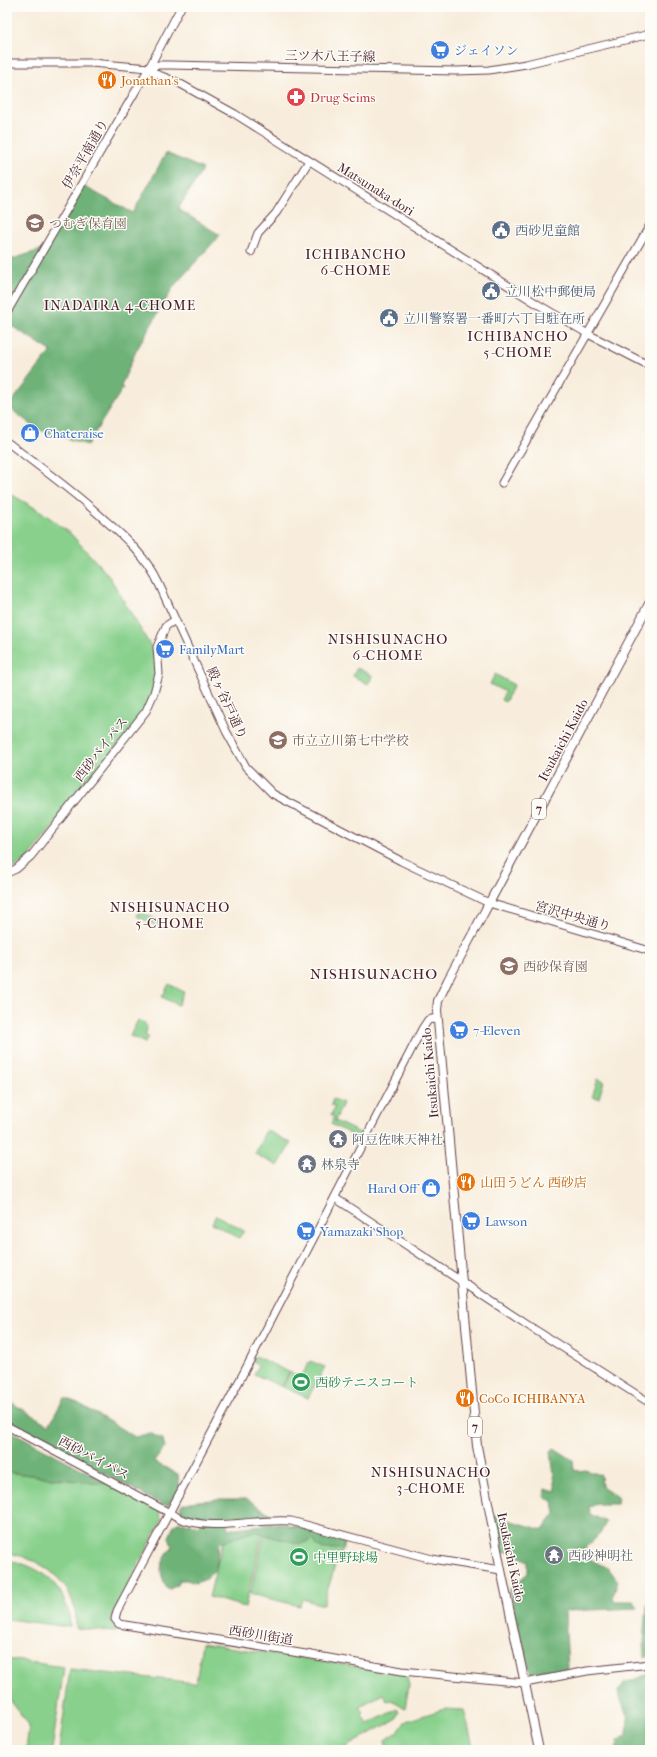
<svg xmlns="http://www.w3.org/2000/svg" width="657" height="1757" viewBox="0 0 657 1757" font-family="'IM FELL French Canon','Noto Serif JP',serif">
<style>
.green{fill:#88d08c;stroke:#69785c}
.forest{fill:#6eb278;stroke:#5c6852}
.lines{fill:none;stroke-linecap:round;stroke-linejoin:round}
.tertiary-casing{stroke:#643e46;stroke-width:9}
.secondary-casing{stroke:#643e46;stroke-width:9}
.primary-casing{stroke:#643e46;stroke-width:10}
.tertiary{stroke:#fff;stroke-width:7}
.secondary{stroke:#fff;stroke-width:7}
.primary{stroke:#fff;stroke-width:8}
.labels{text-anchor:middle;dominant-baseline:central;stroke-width:3;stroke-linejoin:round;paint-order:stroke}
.shield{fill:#fdfcf7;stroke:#806168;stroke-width:1}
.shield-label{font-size:12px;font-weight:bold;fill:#4a1f2b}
.shop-label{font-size:13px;fill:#366cbe;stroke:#fdfcf7;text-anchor:start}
.street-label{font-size:13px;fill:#4a1f2b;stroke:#fdfcf7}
.food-label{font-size:13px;fill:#c56008;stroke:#fdfcf7;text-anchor:start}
.health-label{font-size:13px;fill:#be3a42;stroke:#fdfcf7;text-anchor:start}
.education-label{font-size:13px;fill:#785e54;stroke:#fdfcf7;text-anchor:start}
.service-label{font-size:13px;fill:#4e5e75;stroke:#fdfcf7;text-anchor:start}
.worship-label{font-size:13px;fill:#5b616d;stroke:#fdfcf7;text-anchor:start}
.leisure-label{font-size:13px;fill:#27864d;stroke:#fdfcf7;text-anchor:start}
.neighbourhood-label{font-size:14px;letter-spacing:1px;fill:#4a1f2b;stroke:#fdfcf7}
.quarter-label{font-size:15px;letter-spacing:1px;fill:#4a1f2b;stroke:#fdfcf7}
</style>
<rect width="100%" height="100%" fill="#fdfcf7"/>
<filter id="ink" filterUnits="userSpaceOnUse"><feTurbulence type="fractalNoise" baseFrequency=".025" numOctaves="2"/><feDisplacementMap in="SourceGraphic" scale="8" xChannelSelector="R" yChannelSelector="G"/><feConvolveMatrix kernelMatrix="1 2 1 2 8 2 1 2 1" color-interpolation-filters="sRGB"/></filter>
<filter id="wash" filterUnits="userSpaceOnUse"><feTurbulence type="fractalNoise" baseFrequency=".012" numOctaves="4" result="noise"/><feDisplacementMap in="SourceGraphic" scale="16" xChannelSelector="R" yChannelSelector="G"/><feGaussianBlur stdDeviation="0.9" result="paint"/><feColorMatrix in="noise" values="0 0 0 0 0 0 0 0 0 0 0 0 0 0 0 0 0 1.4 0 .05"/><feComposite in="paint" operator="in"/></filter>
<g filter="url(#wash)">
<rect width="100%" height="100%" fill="#f8eddc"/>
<!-- green -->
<g class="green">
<path d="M7 492 42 512 70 533 109 576 154 652 160 670 146 711 28 858 7 872Z"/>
<path d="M357 668 373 676 368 684 353 676Z"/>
<path d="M495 674 514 685 505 702 501 700 505 692 490 684Z"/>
<path d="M139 911 160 921 157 926 137 916Z"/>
<path d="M169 984 184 992 178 1005 162 997Z"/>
<path d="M138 1020 145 1023 147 1030 145 1035 148 1037 145 1043 130 1036Z"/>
<path d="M598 1079 604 1081 599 1098 592 1097Z"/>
<path d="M333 1099 343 1103 335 1121 364 1135 362 1140 331 1124 334 1117 331 1115 335 1106 331 1105Z"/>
<path d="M266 1130 291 1143 278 1166 255 1154Z"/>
<path d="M216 1215 244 1231 239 1238 212 1223Z"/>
<path d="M255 1356 289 1372 282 1387 254 1374 259 1365 252 1362Z"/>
<path d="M310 1361 325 1367 308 1398 283 1387 290 1372 301 1377Z"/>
<path d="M7 1472 99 1484 108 1483 159 1510 162 1520 111 1618 112 1624 127 1628 113 1632 76 1628C76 1621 76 1613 74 1606 66 1576 36 1557 7 1553Z"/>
<path d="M283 1524 298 1526 347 1540 335 1566 323 1605 302 1599 300 1606 250 1594 266 1526Z"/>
<path d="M264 1526 245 1607 209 1597 225 1533Z"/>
<path d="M7 1560C44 1566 69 1589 70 1627L7 1619Z"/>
<path d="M202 1643 406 1674 409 1685 405 1708 392 1700 387 1701 383 1694 360 1706 364 1713 362 1715 368 1724 397 1709 399 1712 396 1719 342 1750H59L70 1669 196 1683Z"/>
<path d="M7 1659 64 1667 52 1750H26L29 1725 7 1696Z"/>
<path d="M444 1709 464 1710 474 1750H387L385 1740 398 1732 406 1721Z"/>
</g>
<!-- forest -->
<g class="forest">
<path d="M166 153 203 169 178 209 220 235 174 286 136 351 121 386 123 388 87 445 37 429 8 407 51 351 7 323V261L46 248 83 186 133 213Z"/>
<path d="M64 1398 78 1403 135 1437 150 1433 163 1440 165 1447 154 1462 178 1474 180 1489 168 1505 161 1504 7 1421V1400L49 1425Z"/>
<path d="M7 1429 108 1483 100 1484 7 1472Z"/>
<path d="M554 1448 573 1460 574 1470 579 1471 585 1470 601 1475 602 1486 618 1497 617 1504H597L588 1507 590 1514 606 1522 600 1534 585 1548 590 1559 609 1569 618 1581 613 1596 614 1601H634L638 1608 565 1611 568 1669 531 1676 513 1608 510 1589 528 1573V1561L508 1551 502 1554 494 1516 543 1530 555 1514 553 1501 544 1497 545 1489 556 1492 551 1451Z"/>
<path d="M216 1499H247L272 1515 228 1521V1529L280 1523 344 1539 343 1549H324L317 1546 314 1539 302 1544 275 1538 255 1531 219 1543 216 1570 204 1580 195 1583 187 1580H179L177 1585 170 1589 166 1587C157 1567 161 1564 172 1547L169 1537 174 1525 180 1522 200 1526 201 1518 182 1512 180 1506C191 1499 204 1502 216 1499Z"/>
<path d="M647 1605H650V1656L645 1658 644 1642Z"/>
<path d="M650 1674V1750H616L618 1741 627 1735 628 1718 618 1692 624 1683Z"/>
</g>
</g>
<g filter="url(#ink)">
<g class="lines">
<!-- tertiary casing -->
<g class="tertiary-casing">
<g id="tertiary">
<path d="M149 68 156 74 177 82 235 114 539 305 588 334 650 366"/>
<path d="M251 252 258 233 276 213 309 161"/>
<path d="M7 312 149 68 181 7"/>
<path d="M7 442C41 468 75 492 106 521 127 539 147 558 159 584L226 731 246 767 273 794 401 861 489 903 650 951"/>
<path d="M502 483 650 225"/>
<path d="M7 873 16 869 31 856 146 711 154 693 159 674 157 647 166 626 175 620"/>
<path d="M437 1018 428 1020 422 1029 244 1372 117 1611 115 1619 119 1624 125 1625 312 1655 402 1671 525 1683"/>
<path d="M335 1198 529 1326 650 1403"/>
<path d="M7 1426 181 1519C217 1532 254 1518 291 1521L432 1559 501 1570"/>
</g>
</g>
<!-- secondary casing -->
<g class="secondary-casing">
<g id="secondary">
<path d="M7 63H91L149 68 158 65H170L456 71 489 70 526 64 650 34"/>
<path d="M525 1683 587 1671 650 1664"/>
</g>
</g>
<!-- primary casing -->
<g class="primary-casing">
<path id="primary" d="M539 1750 501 1570 477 1446 437 1010 438 1001 448 980 650 602"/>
</g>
<!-- tertiary -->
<use href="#tertiary" class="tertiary"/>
<!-- secondary -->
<use href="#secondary" class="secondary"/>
<!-- primary -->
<use href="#primary" class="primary"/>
</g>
</g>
<!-- icons -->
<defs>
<g id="supermarket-disc" transform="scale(1)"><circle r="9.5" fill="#3f7fe0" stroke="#fdfcf7"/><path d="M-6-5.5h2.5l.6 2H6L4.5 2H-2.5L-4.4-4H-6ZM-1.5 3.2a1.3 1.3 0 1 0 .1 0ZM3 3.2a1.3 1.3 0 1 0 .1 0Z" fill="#fff"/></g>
<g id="restaurant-disc" transform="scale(1)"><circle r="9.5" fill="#e8710a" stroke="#fdfcf7"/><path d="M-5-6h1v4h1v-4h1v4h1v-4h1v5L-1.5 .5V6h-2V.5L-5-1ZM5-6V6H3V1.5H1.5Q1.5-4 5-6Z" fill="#fff"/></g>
<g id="pharmacy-disc" transform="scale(1)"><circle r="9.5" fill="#e0444e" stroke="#fdfcf7"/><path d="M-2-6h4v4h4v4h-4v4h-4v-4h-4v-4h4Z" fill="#fff"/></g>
<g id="school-disc" transform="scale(1)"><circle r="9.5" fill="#8d6e63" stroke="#fdfcf7"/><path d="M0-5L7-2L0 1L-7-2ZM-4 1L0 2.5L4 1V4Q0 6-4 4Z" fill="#fff"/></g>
<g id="civic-disc" transform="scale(1)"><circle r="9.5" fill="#5c6f8a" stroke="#fdfcf7"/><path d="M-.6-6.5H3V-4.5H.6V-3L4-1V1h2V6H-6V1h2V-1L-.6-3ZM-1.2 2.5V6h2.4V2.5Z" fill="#fff"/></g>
<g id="shop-disc" transform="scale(1)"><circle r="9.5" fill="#3f7fe0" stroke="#fdfcf7"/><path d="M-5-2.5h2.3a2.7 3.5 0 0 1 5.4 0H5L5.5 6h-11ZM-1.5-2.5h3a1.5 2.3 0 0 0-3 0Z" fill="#fff"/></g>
<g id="temple-disc" transform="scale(1)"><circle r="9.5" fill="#6b7280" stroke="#fdfcf7"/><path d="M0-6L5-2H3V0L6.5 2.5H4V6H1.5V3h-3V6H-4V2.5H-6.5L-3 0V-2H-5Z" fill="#fff"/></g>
<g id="stadium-disc" transform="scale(1)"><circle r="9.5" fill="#2e9e5b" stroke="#fdfcf7"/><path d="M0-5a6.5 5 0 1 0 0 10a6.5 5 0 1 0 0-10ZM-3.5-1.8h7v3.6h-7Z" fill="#fff"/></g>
</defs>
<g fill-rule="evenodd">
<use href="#supermarket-disc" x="440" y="50"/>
<use href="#restaurant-disc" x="107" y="80"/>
<use href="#pharmacy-disc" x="296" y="97"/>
<use href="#school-disc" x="35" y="223"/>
<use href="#civic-disc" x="501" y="230"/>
<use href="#civic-disc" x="491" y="291"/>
<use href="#civic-disc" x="389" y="318"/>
<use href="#shop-disc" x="30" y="433"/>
<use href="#supermarket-disc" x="165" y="649"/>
<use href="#school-disc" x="278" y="740"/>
<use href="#school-disc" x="509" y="966"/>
<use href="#supermarket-disc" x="459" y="1030"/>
<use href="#temple-disc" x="338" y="1139"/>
<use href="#temple-disc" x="307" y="1164"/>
<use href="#restaurant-disc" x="466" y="1182"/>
<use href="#shop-disc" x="431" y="1188"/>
<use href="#supermarket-disc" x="471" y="1221"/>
<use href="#supermarket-disc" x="306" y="1231"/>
<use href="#stadium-disc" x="301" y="1382"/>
<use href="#restaurant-disc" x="465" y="1398"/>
<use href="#temple-disc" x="554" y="1555"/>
<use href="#stadium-disc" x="299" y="1557"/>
</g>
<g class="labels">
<!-- shield labels -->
<g class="shield">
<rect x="532" y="799" width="14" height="20" rx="3"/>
<rect x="468" y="1417" width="14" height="20" rx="3"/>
</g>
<g class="shield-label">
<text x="539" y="809">7</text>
<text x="475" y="1427">7</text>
</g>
<!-- shop labels -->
<g class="shop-label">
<text x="454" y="50">ジェイソン</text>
<text x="44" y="433">Chateraise</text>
<text x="179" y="649">FamilyMart</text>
<text x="473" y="1030">7-Eleven</text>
<text x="417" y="1188" text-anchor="end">Hard Off</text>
<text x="485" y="1221">Lawson</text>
<text x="320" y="1231">Yamazaki Shop</text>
</g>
<!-- street labels -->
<g class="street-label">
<text transform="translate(330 56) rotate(1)">三ツ木八王子線</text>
<text transform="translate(85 154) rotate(-60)">伊奈平南通り</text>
<text transform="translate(376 189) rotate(32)">Matsunaka-dori</text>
<text transform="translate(227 703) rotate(65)">殿ヶ谷戸通り</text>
<text transform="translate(563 740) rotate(-62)">Itsukaichi Kaido</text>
<text transform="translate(101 749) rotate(-52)">西砂バイパス</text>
<text transform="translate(573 916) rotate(16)">宮沢中央通り</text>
<text transform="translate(430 1073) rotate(-95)">Itsukaichi Kaido</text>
<text transform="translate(94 1458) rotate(28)">西砂バイパス</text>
<text transform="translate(511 1557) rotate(78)">Itsukaichi Kaido</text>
<text transform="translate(261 1635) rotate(9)">西砂川街道</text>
</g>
<!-- food labels -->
<g class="food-label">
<text x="121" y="80">Jonathan's</text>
<text x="480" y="1182">山田うどん 西砂店</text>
<text x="479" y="1398">CoCo ICHIBANYA</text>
</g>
<!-- health labels -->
<g class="health-label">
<text x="310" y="97">Drug Seims</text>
</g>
<!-- education labels -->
<g class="education-label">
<text x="49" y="223">つむぎ保育園</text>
<text x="292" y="740">市立立川第七中学校</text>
<text x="523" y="966">西砂保育園</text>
</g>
<!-- service labels -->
<g class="service-label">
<text x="515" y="230">西砂児童館</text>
<text x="505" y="291">立川松中郵便局</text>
<text x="403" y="318">立川警察署一番町六丁目駐在所</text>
</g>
<!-- worship labels -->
<g class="worship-label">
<text x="352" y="1139">阿豆佐味天神社</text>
<text x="321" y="1164">林泉寺</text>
<text x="568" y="1555">西砂神明社</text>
</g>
<!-- leisure labels -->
<g class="leisure-label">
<text x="315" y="1382">西砂テニスコート</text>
<text x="313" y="1557">中里野球場</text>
</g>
<!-- neighbourhood labels -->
<g class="neighbourhood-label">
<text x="356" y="254">ICHIBANCHO<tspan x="356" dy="16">6-CHOME</tspan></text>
<text x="120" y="305">INADAIRA 4-CHOME</text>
<text x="518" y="336">ICHIBANCHO<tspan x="518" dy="16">5-CHOME</tspan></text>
<text x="388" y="639">NISHISUNACHO<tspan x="388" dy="16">6-CHOME</tspan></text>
<text x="170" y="907">NISHISUNACHO<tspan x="170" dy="16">5-CHOME</tspan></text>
<text x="431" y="1472">NISHISUNACHO<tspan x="431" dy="16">3-CHOME</tspan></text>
</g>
<!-- quarter labels -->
<g class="quarter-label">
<text x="374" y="974">NISHISUNACHO</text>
</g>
</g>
<!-- margin -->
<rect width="657" height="1757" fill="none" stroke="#fdfcf7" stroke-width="24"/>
</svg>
